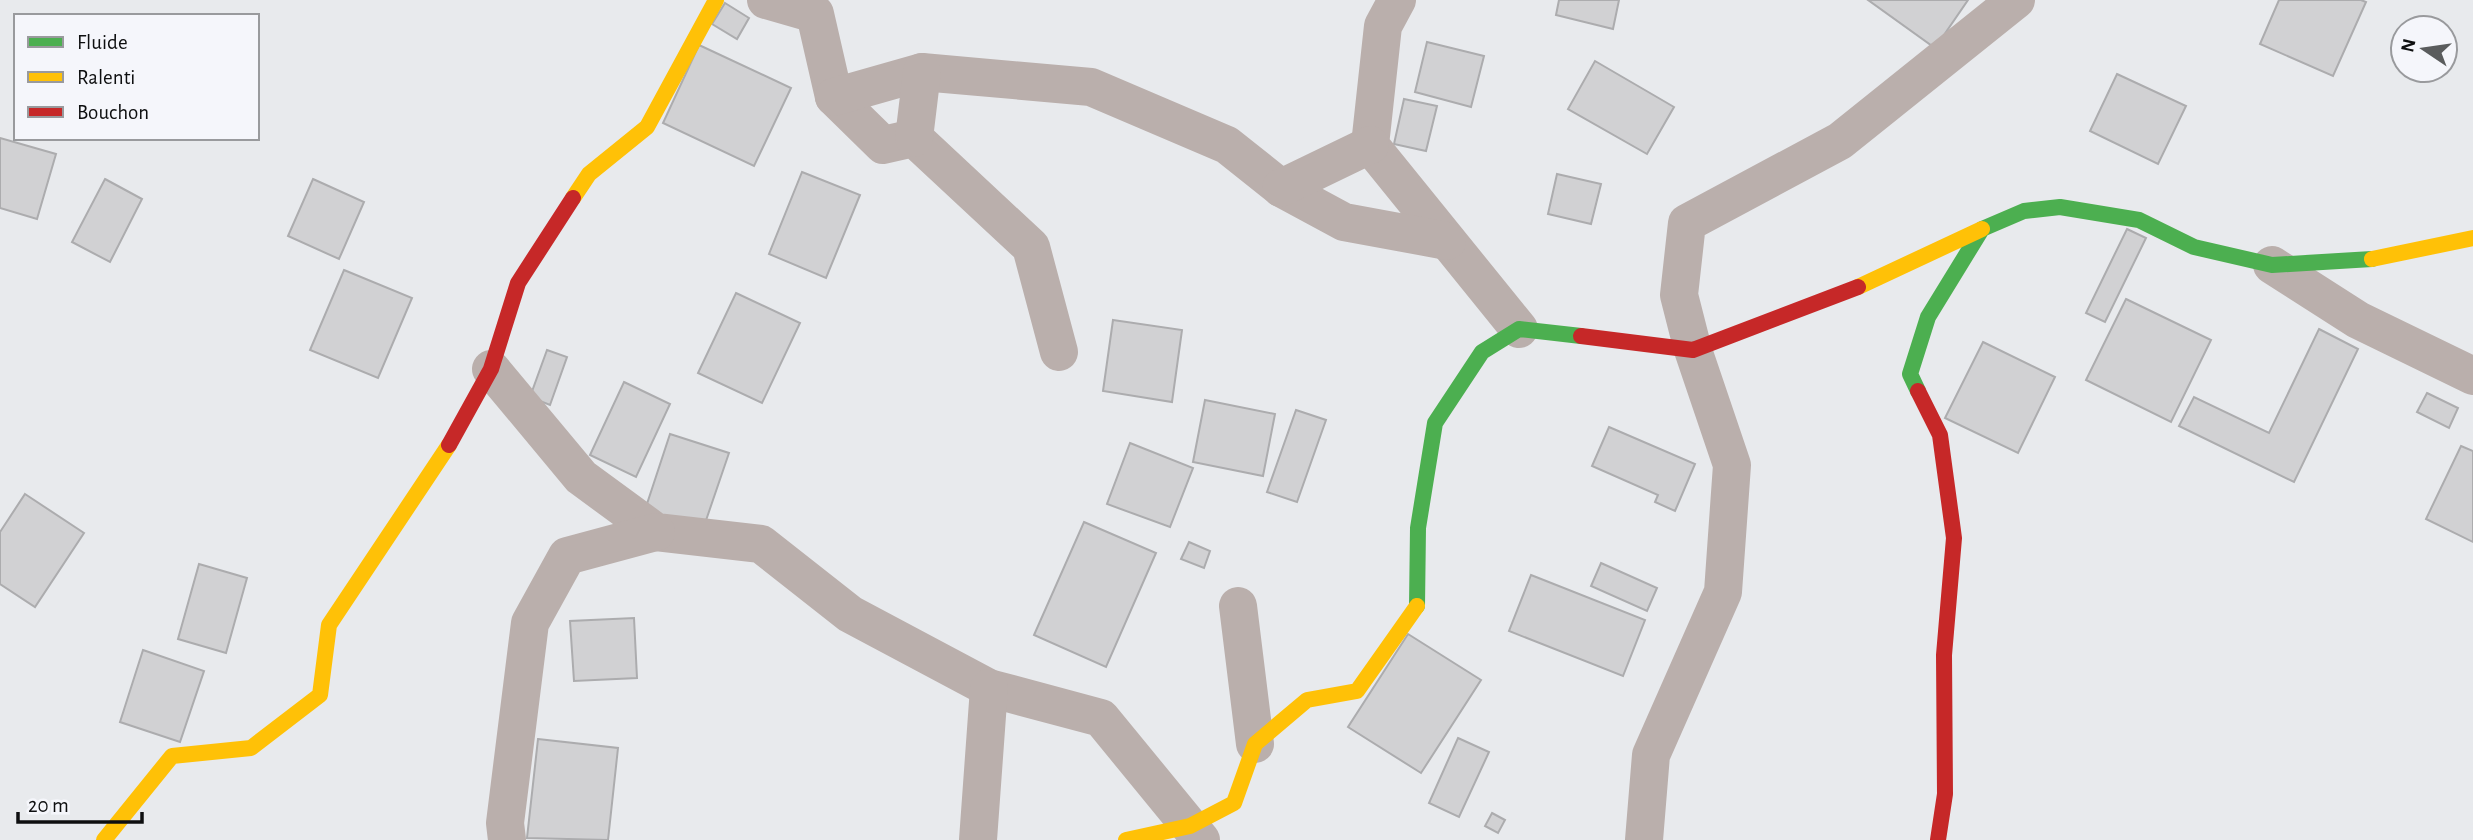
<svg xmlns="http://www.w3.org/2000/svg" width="2473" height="840" viewBox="0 0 2473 840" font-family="'Alegreya Sans',sans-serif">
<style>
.building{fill:#d1d1d3;stroke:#acacae;stroke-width:2}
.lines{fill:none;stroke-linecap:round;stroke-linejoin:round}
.street{stroke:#baafac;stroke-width:38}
.fast{stroke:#4caf50;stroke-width:16}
.slow{stroke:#ffc107;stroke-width:16}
.jam{stroke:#c62828;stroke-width:16}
</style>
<rect width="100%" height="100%" fill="#e8eaed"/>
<!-- building -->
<g class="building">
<path d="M1559 0H1619L1613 29 1556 15Z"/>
<path d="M1868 0H1968L1935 48Z"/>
<path d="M2279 0H2361L2366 2 2333 76 2260 44Z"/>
<path d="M725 3 749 18 737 39 712 24Z"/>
<path d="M1427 42 1484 56 1471 107 1415 92Z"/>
<path d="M699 45 791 88 754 166 663 123Z"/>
<path d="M1595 61 1674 107 1647 154 1568 109Z"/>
<path d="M2117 74 2186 106 2158 164 2090 131Z"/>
<path d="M1404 99 1437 106 1426 151 1394 144Z"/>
<path d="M0 138 56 154 37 219 0 208Z"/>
<path d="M802 172 860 195 826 278 769 254Z"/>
<path d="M1557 174 1601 184 1591 224 1548 214Z"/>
<path d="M105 179 142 199 110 262 72 242Z"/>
<path d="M313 179 364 202 339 259 288 236Z"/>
<path d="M2127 229 2146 238 2105 322 2086 313Z"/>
<path d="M344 270 412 298 378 378 310 350Z"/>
<path d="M736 293 800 323 762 403 698 373Z"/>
<path d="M2126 299 2211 340 2171 422 2086 380Z"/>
<path d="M1113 320 1182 330 1172 402 1103 391Z"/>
<path d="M2319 329 2358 349 2294 482 2179 426 2194 397 2269 433Z"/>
<path d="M1983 342 2055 377 2018 453 1945 418Z"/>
<path d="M547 350 567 357 550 405 530 397Z"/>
<path d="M624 382 670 404 636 477 590 455Z"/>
<path d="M2427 393 2458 408 2449 428 2417 412Z"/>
<path d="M1205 400 1275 414 1263 476 1193 462Z"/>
<path d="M1296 410 1326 420 1297 502 1267 492Z"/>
<path d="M1609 427 1695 464 1675 511 1655 502 1658 495 1592 466Z"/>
<path d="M670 434 729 453 701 535 643 516Z"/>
<path d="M1130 443 1193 468 1170 527 1107 504Z"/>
<path d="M2461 446 2473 451V542L2426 519Z"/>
<path d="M25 494 84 533 35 607 0 584V532Z"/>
<path d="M1084 522 1156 553 1106 667 1034 635Z"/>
<path d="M1189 542 1210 551 1204 568 1181 559Z"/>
<path d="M1601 563 1657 588 1647 611 1591 586Z"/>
<path d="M199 564 247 578 226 653 178 639Z"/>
<path d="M1531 575 1645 620 1623 676 1509 631Z"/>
<path d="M634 618 637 678 574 681 570 621Z"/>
<path d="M1408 634 1481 680 1421 773 1348 727Z"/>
<path d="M143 650 204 671 180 742 120 722Z"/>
<path d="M1458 738 1489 752 1459 817 1429 803Z"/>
<path d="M538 739 618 748 608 840 527 838Z"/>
<path d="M1492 813 1505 820 1498 833 1485 826Z"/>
</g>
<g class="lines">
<!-- street -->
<g class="street">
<path d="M766 0 815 14 834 97 883 145 914 138 1031 247 1059 352"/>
<path d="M1397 0 1383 26 1370 145 1519 329"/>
<path d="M834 97 922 72 1091 87 1227 145 1281 188 1344 222 1447 241"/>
<path d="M914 138 922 72"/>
<path d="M1281 188 1370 145"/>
<path d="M2272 265 2358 320 2473 376"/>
<path d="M491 369 581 477 656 532 761 544 850 614 989 688 1101 718 1201 840"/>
<path d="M1238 606 1255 744"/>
<path d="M507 840 505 823 530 623 567 556 656 532"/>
<path d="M978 840 989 688"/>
<path d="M1644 840 1651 755 1723 592 1732 465 1693 350 1679 295 1687 223 1840 141 2016 0"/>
</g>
<!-- fast -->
<g class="fast">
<path d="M1918 391 1910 374 1928 317 1982 229 2024 211 2060 207 2139 220 2194 247 2272 265 2372 259"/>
<path d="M1417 606 1418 528 1435 423 1482 352 1519 329 1581 336"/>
</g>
<!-- slow -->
<g class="slow">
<path d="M573 198 589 174 647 127 716 0"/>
<path d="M2372 259 2473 238"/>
<path d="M1858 287 1982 229"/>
<path d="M104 840 172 756 251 748 320 695 329 625 449 445"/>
<path d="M1126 840 1190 826 1234 803 1255 744 1307 700 1357 691 1417 606"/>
</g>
<!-- jam -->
<g class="jam">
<path d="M1581 336 1693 350 1858 287"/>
<path d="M1918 391 1940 435 1954 538 1944 655 1945 794 1938 840"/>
<path d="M449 445 491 369 518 283 573 198"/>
</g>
</g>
<!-- legend -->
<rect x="14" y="14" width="245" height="126" fill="#f5f6fb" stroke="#999a9d" stroke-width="2"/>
<rect x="28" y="37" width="35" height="10" fill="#4caf50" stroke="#999a9d" stroke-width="2"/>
<text x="77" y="49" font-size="21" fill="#0e0f10">Fluide</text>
<rect x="28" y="72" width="35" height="10" fill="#ffc107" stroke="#999a9d" stroke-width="2"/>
<text x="77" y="84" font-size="21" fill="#0e0f10">Ralenti</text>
<rect x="28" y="107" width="35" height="10" fill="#c62828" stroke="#999a9d" stroke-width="2"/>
<text x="77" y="119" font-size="21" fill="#0e0f10">Bouchon</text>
<!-- north arrow -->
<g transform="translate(2424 49) rotate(283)"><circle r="33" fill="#f5f6fb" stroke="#999a9d" stroke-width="2"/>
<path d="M0-5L12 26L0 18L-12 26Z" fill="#5a5c5d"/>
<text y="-10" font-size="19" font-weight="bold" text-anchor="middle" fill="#0e0f10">N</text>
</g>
<!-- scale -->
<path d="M18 812v10h124v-10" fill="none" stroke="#0e0f10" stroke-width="3.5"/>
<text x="28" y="812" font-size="21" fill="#0e0f10" stroke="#f5f6fb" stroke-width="5" paint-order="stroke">20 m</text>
</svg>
